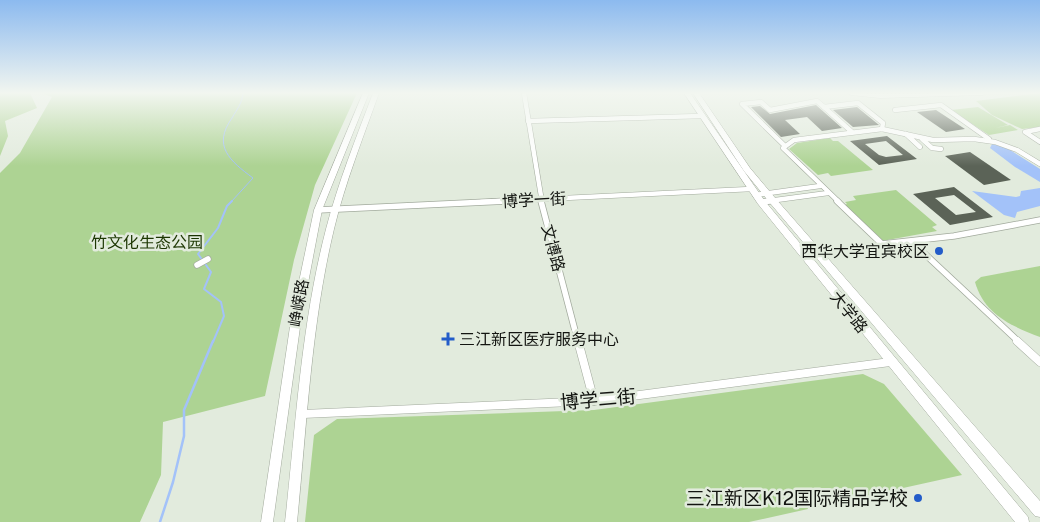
<svg xmlns="http://www.w3.org/2000/svg" width="1040" height="522" viewBox="0 0 1040 522" font-family="'Public Sans','Noto Sans SC',sans-serif">
<style>
.green{fill:#add393}
.water{fill:#a3c2f9}
.lines{fill:none;stroke-linecap:round;stroke-linejoin:round}
.stream-far2{stroke:#a3c2f9;stroke-width:1}
.stream-far1{stroke:#a3c2f9;stroke-width:2}
.stream{stroke:#a3c2f9;stroke-width:2.5}
.building{fill:#5b6357;fill-rule:evenodd}
.street-far2-casing{stroke:#a2aa9d;stroke-width:5.5}
.street-far1-casing{stroke:#a2aa9d;stroke-width:7}
.street-casing{stroke:#a2aa9d;stroke-width:9}
.secondary-casing{stroke:#a2aa9d;stroke-width:1}
.primary-casing{stroke:#a2aa9d;stroke-width:1}
.street-far2{stroke:#fff;stroke-width:4.5}
.street-far1{stroke:#fff;stroke-width:5.5}
.street{stroke:#fff;stroke-width:8}
.secondary{fill:#fff;fill-rule:evenodd}
.primary{fill:#fff;fill-rule:evenodd}
.poi-dot{fill:#235cc9;stroke:#e2ebdd;stroke-width:2}
.labels{text-anchor:middle;dominant-baseline:central;stroke-width:5;stroke-linejoin:round;paint-order:stroke}
.street-label{font-size:16px;fill:#131511;stroke:#e2ebdd}
.park-label{font-size:16px;fill:#1c3602;stroke:#e2ebdd}
.poi-label{font-size:16px;fill:#131511;stroke:#e2ebdd;text-anchor:end}
.near-street-label{font-size:19px;fill:#131511;stroke:#e2ebdd}
.near-poi-label{font-size:19px;fill:#131511;stroke:#e2ebdd;text-anchor:end}
</style>
<rect width="100%" height="100%" fill="#e2ebdd"/>
<!-- green -->
<g class="green">
<path d="M0 93H30L37 108 5 121 8 136 0 156Z"/>
<path d="M42 93H357L315 185 294 260 265 396 163 422 161 475 140 522H0V173L20 153 52 97Z"/>
<path d="M1040 93V127L1022 129 992 115 976 101Z"/>
<path d="M978 107 1008 125 995 128 1010 125 1018 130 989 135 951 110Z"/>
<path d="M830 138 833 141H838L873 170 831 176 828 173 818 175 789 149 797 143Z"/>
<path d="M896 190 937 225 932 227 937 231 882 241 845 205 847 204 845 202 856 200 853 196Z"/>
<path d="M1040 266V337C1011 326 984 314 975 282L981 277Z"/>
<path d="M863 374 884 384 962 475 749 522H305L314 435 337 419 594 410Z"/>
</g>
<!-- water -->
<g class="water">
<path d="M992 144 1004 146 1040 169V182L1015 167 990 148Z"/>
<path d="M1040 188V206L1017 212 1015 218 1004 215 972 191 1016 197 1020 196 1021 191Z"/>
</g>
<g class="lines">
<!-- stream-far2 -->
<path class="stream-far2" d="M231 202 253 178C230 161 212 146 232 118 237 109 242 104 243 93"/>
<!-- stream-far1 -->
<path class="stream-far1" d="M213 342 224 316 221 302 204 289 211 272 198 254 218 228 227 206 232 201"/>
<!-- stream -->
<path class="stream" d="M160 522 173 482 184 436V410L213 341"/>
</g>
<!-- building -->
<g class="building">
<path d="M816 105 842 128 822 131 807 117 785 120 800 134 781 137 751 107 760 106 770 114Z"/>
<path d="M857 107 879 125 853 127 833 110Z"/>
<path d="M936 110 965 129 946 132 917 112Z"/>
<path d="M887 136 917 159 879 165 850 141ZM886 141 903 155 886 157 879 155 865 144Z"/>
<path d="M970 152 1011 180 984 185 945 156Z"/>
<path d="M954 187 993 217 950 225 913 194ZM954 195 976 212 956 215 935 198Z"/>
</g>
<g class="lines">
<!-- street-far2 casing -->
<g class="street-far2-casing">
<g id="street-far2">
<path d="M524 93 542 202"/>
<path d="M824 107 852 132"/>
<path d="M895 110 941 105 989 139"/>
<path d="M528 121 701 116"/>
<path d="M1040 129 1025 132 1040 142"/>
<path d="M906 134 920 147"/>
<path d="M922 139 932 148 941 149"/>
<path d="M785 146 742 104 761 102 770 110 817 101 824 107 858 103 883 123 882 129"/>
<path d="M755 195 820 186"/>
<path d="M481 202 751 189"/>
<path d="M761 202 828 193"/>
<path d="M839 202 783 148 794 140 882 129 933 140 974 139 995 142 1017 150 1040 164"/>
</g>
</g>
<!-- street-far1 casing -->
<g class="street-far1-casing">
<g id="street-far1">
<path d="M541 201 578 342"/>
<path d="M837 201 882 244 954 236 1040 220"/>
<path d="M761 202 770 201"/>
<path d="M318 210 507 201"/>
<path d="M912 242 1019 342"/>
<path d="M197 265 208 259"/>
</g>
</g>
<!-- street casing -->
<g class="street-casing">
<g id="street">
<path d="M578 341 594 401"/>
<path d="M1017 341 1040 362"/>
<path d="M303 414 594 401 890 362"/>
</g>
</g>
<!-- secondary casing -->
<g class="secondary-casing">
<g id="secondary">
<path d="M684 93H690L764 200 1028 517 1029 522H1015L758 204Z"/>
<path d="M693 93H699L750 168 776 199 1040 501V517L1035 516 770 203 744 171Z"/>
<path d="M848 93 880 94 986 93 983 95 880 98 851 95Z"/>
</g>
</g>
<!-- primary casing -->
<g class="primary-casing">
<g id="primary">
<path d="M363 93H369L322 210 301 320 273 522H261L291 320 314 210Z"/>
<path d="M373 93H379C363 138 345 183 334 229 311 325 307 424 297 522H285C296 424 301 325 326 229 338 183 356 138 373 93Z"/>
</g>
</g>
<!-- street-far2 -->
<use href="#street-far2" class="street-far2"/>
<!-- street-far1 -->
<use href="#street-far1" class="street-far1"/>
<!-- street -->
<use href="#street" class="street"/>
<!-- secondary -->
<use href="#secondary" class="secondary"/>
<!-- primary -->
<use href="#primary" class="primary"/>
</g>
<!-- sky -->
<linearGradient id="sky" x2="0" y2="1"><stop stop-color="#8cbaef"/><stop offset="0.56" stop-color="#f2f6f0"/><stop offset="1" stop-color="#f2f6f0" stop-opacity="0"/></linearGradient>
<rect width="1040" height="166" fill="url(#sky)"/>
<!-- markers -->
<g class="poi-dot">
<circle cx="939" cy="251" r="5"/>
<path d="M445.5 331.5h5v5h5v5h-5v5h-5v-5h-5v-5h5z"/>
<circle cx="918" cy="498" r="5"/>
</g>
<g class="labels">
<!-- street labels -->
<g class="street-label">
<text transform="translate(534 200) rotate(-3)">博学一街</text>
<text transform="translate(553 248) rotate(75)">文博路</text>
<text transform="translate(299 303) rotate(-80)">峥嵘路</text>
<text transform="translate(849 312) rotate(51)">大学路</text>
</g>
<!-- park labels -->
<g class="park-label">
<text x="147" y="242">竹文化生态公园</text>
</g>
<!-- poi labels -->
<g class="poi-label">
<text x="929" y="251">西华大学宜宾校区</text>
<text x="459" y="339" text-anchor="start">三江新区医疗服务中心</text>
</g>
<!-- near-street labels -->
<g class="near-street-label">
<text transform="translate(598 399) rotate(-5)">博学二街</text>
</g>
<!-- near-poi labels -->
<g class="near-poi-label">
<text x="908" y="498">三江新区K12国际精品学校</text>
</g>
</g>
</svg>
